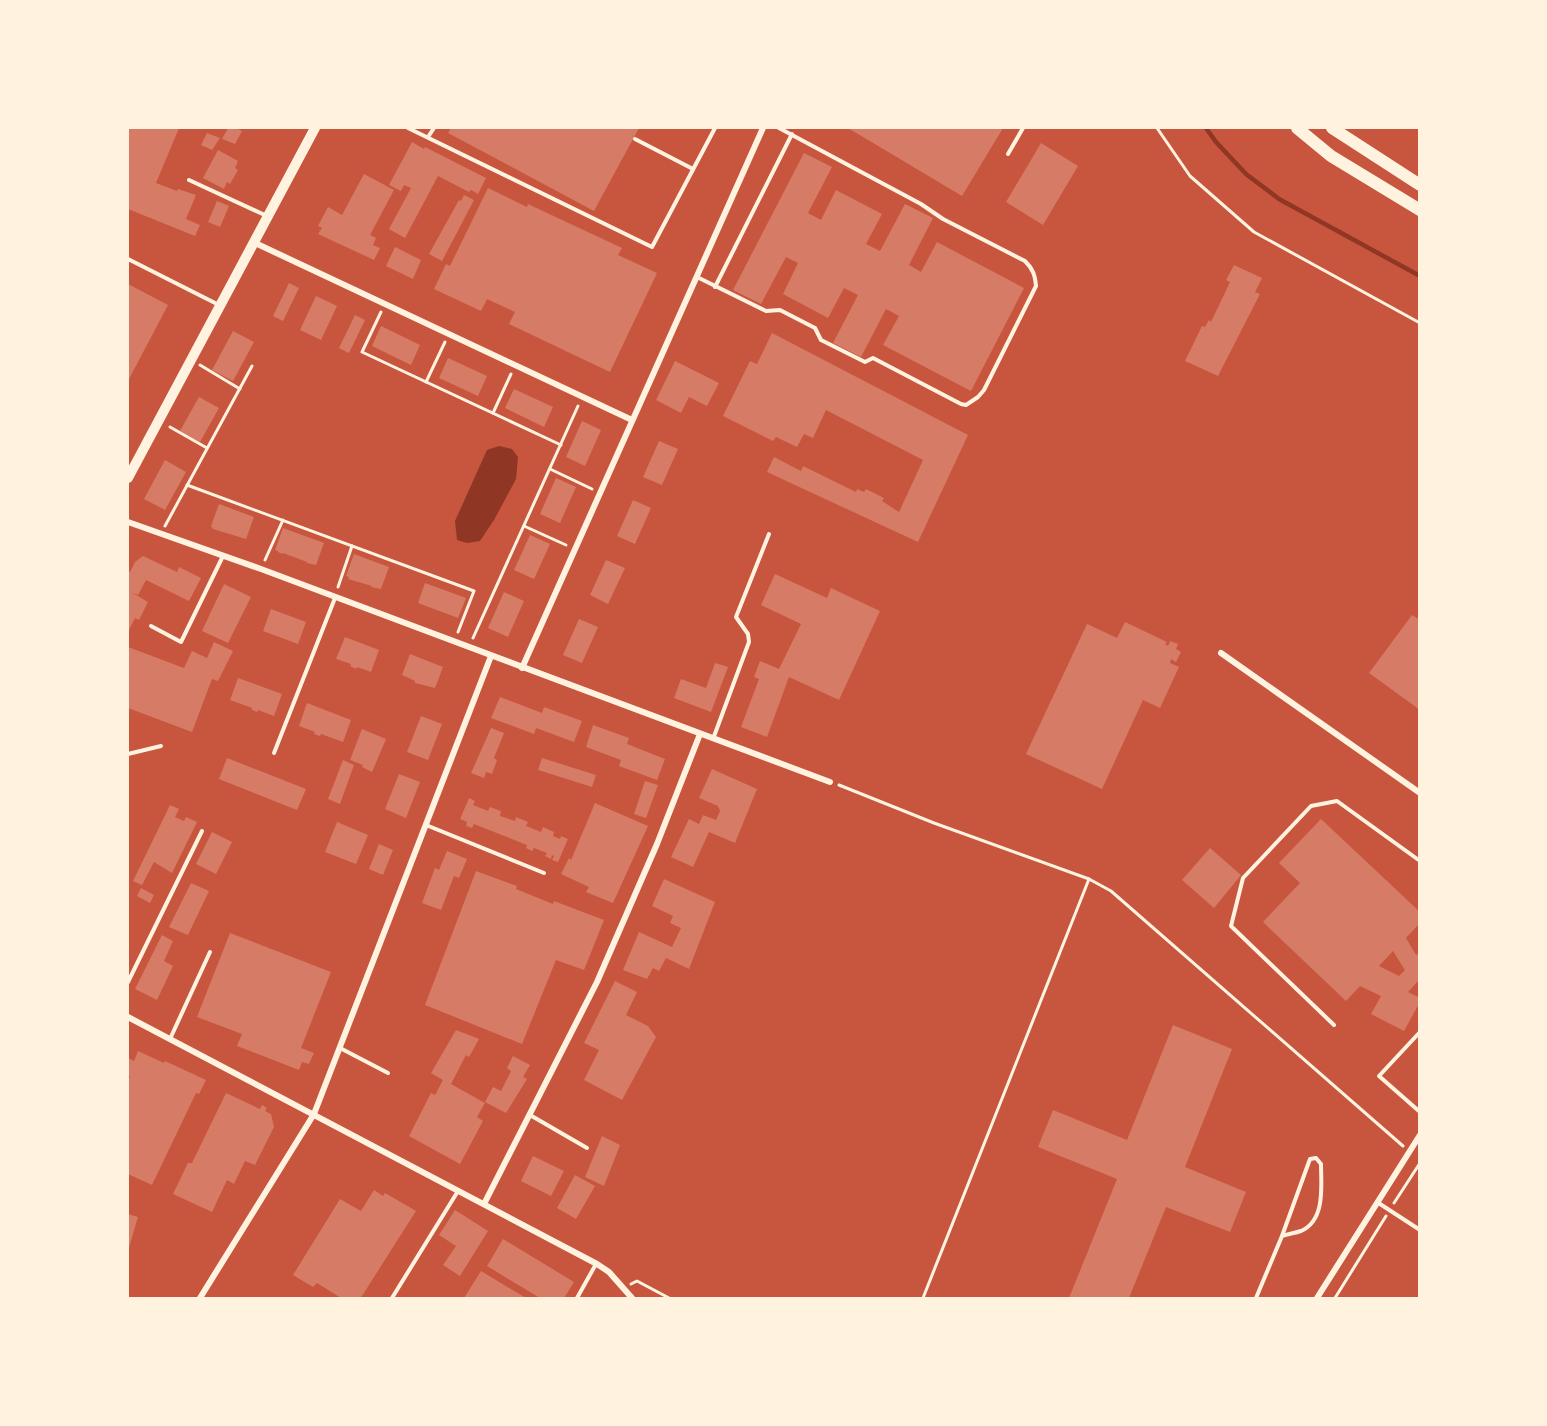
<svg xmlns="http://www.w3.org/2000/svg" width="1547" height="1426" viewBox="0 0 1547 1426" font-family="Commissioner,sans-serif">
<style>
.water{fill:#8f3625}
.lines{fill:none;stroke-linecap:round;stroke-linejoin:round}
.stream{stroke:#8f3625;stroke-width:4.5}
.building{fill:#d67c66;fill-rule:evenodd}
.path{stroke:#fff3e0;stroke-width:3}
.service{stroke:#fff3e0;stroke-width:4}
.minor{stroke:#fff3e0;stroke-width:6}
.tertiary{stroke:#fff3e0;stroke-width:10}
.secondary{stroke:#fff3e0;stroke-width:12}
</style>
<rect width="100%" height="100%" fill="#c8553d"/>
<!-- water -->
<path class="water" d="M499 446 512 449 518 457 516 479 494 520 480 541 467 543 457 540 455 521 487 450Z"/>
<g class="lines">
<!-- stream -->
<path class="stream" d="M1206 128 1216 142 1246 174 1279 199 1420 276"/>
</g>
<!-- building -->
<g class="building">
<path d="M128 128H179L156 183 177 191 178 189 196 195 186 219 200 225 195 236 128 209Z"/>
<path d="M228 128H236L242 131 235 144 222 139Z"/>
<path d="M451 128H639L594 211 448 133Z"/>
<path d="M848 128H1003L962 196Z"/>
<path d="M207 133 220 138 212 150 201 145Z"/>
<path d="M412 142 424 149 425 147 486 178 478 194 471 190 469 192 438 176 405 238 389 229 411 188 404 185 401 191 389 185Z"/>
<path d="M1041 143 1078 166 1043 225 1006 202Z"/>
<path d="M218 150 238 161 235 168 238 170 230 184 227 182 224 189 203 178Z"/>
<path d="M804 153 832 167 808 213 821 220 836 190 882 214 866 244 880 251 905 204 933 218 909 265 921 272 937 242 1024 288 971 391 883 345 899 316 886 309 861 357 833 343 858 295 844 288 828 318 783 294 798 263 786 257 761 304 733 290Z"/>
<path d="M364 174 394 190 370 235 376 238 373 245 380 248 374 260 318 234 322 228 318 226 328 207 342 215Z"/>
<path d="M488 188 527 207 528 204 622 248 618 255 657 273 610 372 509 324 515 312 487 299 481 311 434 289 446 264 450 266Z"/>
<path d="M464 195 474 200 442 261 429 254 459 200 461 201Z"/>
<path d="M217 201 229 206 220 227 208 222Z"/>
<path d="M395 247 421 260 413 279 386 266Z"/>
<path d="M1234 265 1262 278 1255 292 1260 294 1218 376 1185 361 1202 326 1205 327 1209 320 1211 322 1230 282 1226 280Z"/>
<path d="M289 283 299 288 283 321 273 316Z"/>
<path d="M128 284 168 305 128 381Z"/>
<path d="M316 296 337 306 321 340 300 330Z"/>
<path d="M355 315 365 320 349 353 339 348Z"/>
<path d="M381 326 420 345 411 365 372 346Z"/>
<path d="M233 331 254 342 233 381 212 370Z"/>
<path d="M772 333 968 435 918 542 767 472 774 457 801 471 803 466 856 492 857 489 864 492 866 489 884 498 882 501 899 512 923 460 826 410 813 438 804 434 797 447 776 437 773 441 723 416 750 361 757 364Z"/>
<path d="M448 358 487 376 478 396 439 378Z"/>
<path d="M675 361 719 383 707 406 689 397 681 413 656 400Z"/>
<path d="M514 389 553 407 544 427 505 408Z"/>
<path d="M199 397 219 408 200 442 180 431Z"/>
<path d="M582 421 601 430 585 466 566 457Z"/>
<path d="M659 441 678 449 662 485 643 477Z"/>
<path d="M165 460 186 472 165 510 144 499Z"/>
<path d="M556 478 576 487 560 523 540 514Z"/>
<path d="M633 500 651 508 635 544 617 536Z"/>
<path d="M219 504 254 517 246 539 213 529 211 526Z"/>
<path d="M283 528 324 543 316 565 307 563V562L283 553V554L278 552V551L275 550Z"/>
<path d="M530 535 550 544 534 579 514 570Z"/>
<path d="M354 554 389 567 381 589 371 587 372 586 348 579 349 577 346 576Z"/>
<path d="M143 556 177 572 179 567 201 578 189 601 146 580 138 595 131 592 148 602 139 620 135 618 128 632V571L130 572 135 562Z"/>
<path d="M606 560 625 568 608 604 590 595Z"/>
<path d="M775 574 827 598 831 588 880 611 839 700 789 677 767 737 741 727 759 679 754 677 760 661 779 669 801 624 761 605Z"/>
<path d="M425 583 466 598 458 618 418 603Z"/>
<path d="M224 584 251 597 228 643 202 631Z"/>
<path d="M504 592 524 601 508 637 488 628Z"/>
<path d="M271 609 306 622 298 644 263 631Z"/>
<path d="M1412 615 1420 620V710L1369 673Z"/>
<path d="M579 619 598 627 582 663 563 655Z"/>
<path d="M1125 622 1167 642 1165 644 1168 646 1170 641 1178 644 1176 649 1181 652 1176 662 1171 659 1170 663 1179 667 1160 708 1143 700 1102 789 1026 754 1087 624 1117 638Z"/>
<path d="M345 637 379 650 371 672 357 667 356 669 350 666 351 664 336 659Z"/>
<path d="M214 642 233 651 218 681 212 679 192 732 128 708V647L184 668 192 651 207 658Z"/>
<path d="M410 654 443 667 435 688 415 683V681L402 675Z"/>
<path d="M715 663 728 667 711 712 674 698 681 679 706 688Z"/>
<path d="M238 678 282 694 274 716 258 710 257 712 252 710V708L230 700Z"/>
<path d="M500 697 542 713 544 707 582 721 574 742 536 728 534 734 491 718Z"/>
<path d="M307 703 351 720 343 742 321 734 320 736 314 734 315 732 299 726Z"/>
<path d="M421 716 442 724 428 760 407 752Z"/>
<path d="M593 725 629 738 627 744 665 759 657 780 619 766 621 760 586 747Z"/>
<path d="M491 728 504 733 494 758 497 760 492 774 486 772 484 778 471 773Z"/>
<path d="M362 729 386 739 372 772 362 767 363 765 350 760Z"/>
<path d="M227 758 306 789 297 810 219 779Z"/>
<path d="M542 758 596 775 592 787 538 770Z"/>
<path d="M343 760 354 765 340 804 328 799Z"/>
<path d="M712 769 757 789 735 843 709 832 693 867 671 857 689 819 699 824 703 815 716 820 720 811 718 806 699 798Z"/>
<path d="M399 774 420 782 406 818 385 809Z"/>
<path d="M645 781 658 785 646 818 634 814Z"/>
<path d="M469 798 475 801 473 805 488 811 490 807 501 811 500 816 515 821 516 817 528 822 526 826 541 832 543 827 554 832 553 836 560 839 561 836 568 839 558 862 552 860 554 856 552 855 551 859 545 856 547 853 534 848 532 851 526 848 527 845 474 824 472 828 466 826 467 822 460 819Z"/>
<path d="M595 803 648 826 613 903 586 892 589 887 561 874 569 858 571 860Z"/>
<path d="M170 805 179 809 175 817 184 821 186 817 197 822 172 873 154 862 142 885 133 881Z"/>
<path d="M1321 819 1420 912V923L1406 938 1416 955 1420 953V983L1418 981 1408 992 1420 998V1002L1404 1031 1371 1014 1381 996 1360 986 1346 1001 1263 922 1300 883 1279 863ZM1393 951 1405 970 1399 976 1379 966Z"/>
<path d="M337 822 368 835 356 864 325 852Z"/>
<path d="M212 832 232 842 216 874 196 864Z"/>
<path d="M379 844 393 850 383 875 369 869Z"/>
<path d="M1210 848 1241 875 1214 908 1182 880Z"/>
<path d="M447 851 467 859 459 878 454 876 441 910 422 903 435 868 439 870Z"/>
<path d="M476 871 517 886 516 889 543 900 553 904 554 901 604 920 584 970 556 960 522 1044 425 1005Z"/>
<path d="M664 879 715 902 689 969 666 958 659 971 653 968 647 979 623 970 639 932 672 947 681 928 670 923 673 916 652 906Z"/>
<path d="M191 883 209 891 188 935 169 927Z"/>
<path d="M141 888 154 895 150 903 137 896Z"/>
<path d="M230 933 331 972 301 1048 314 1053 309 1064 302 1062 299 1070 237 1046 242 1034 197 1017Z"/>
<path d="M162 935 173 941 164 961 173 966 157 1000 135 989Z"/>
<path d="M615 981 637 992 626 1015 648 1026 656 1037 622 1100 584 1080 599 1050 584 1043Z"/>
<path d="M1173 1025 1232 1049 1185 1167 1246 1192 1230 1232 1166 1207 1129 1298H1069L1117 1179 1038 1147 1053 1110 1127 1140Z"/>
<path d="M456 1030 479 1039 469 1057 466 1055 451 1084 485 1103 477 1117 483 1121 460 1164 409 1136 431 1093 435 1095 443 1080 431 1073Z"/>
<path d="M138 1051 164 1063 165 1061 206 1080 199 1094 196 1093 152 1185 128 1174V1082L130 1076 128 1074V1058L134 1061Z"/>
<path d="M513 1056 530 1065 523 1077 527 1079 506 1113 485 1102 493 1087 501 1091 511 1071 507 1068Z"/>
<path d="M226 1093 260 1109 262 1105 267 1108 265 1111 271 1114 274 1127 255 1165 245 1161 234 1184 227 1180 212 1212 173 1194 188 1163H192Z"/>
<path d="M602 1136 620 1145 604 1186 585 1177Z"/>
<path d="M533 1156 564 1171 551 1196 521 1181Z"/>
<path d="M575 1175 595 1186 576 1219 557 1208Z"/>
<path d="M374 1190 383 1196 385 1193 416 1211 362 1296 359 1298H341L317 1283 313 1287 293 1275 340 1199 361 1211Z"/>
<path d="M455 1210 488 1231 460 1276 443 1265 456 1246 439 1235Z"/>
<path d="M128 1214 138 1217 128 1251Z"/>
<path d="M503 1239 574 1282 564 1298H540L487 1266Z"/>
<path d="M481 1271 526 1298H464Z"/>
</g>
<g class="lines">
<!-- path -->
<g class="path">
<path d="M1157 128 1190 176 1254 232 1420 323"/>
<path d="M381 312 362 352 561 445"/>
<path d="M200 365 240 389"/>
<path d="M426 382 445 342"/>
<path d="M493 413 511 374"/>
<path d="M170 427 207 448"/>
<path d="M550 469 592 489"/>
<path d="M187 485 474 591 458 632"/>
<path d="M165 526 252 366"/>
<path d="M524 526 566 545"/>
<path d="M265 560 283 520"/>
<path d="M338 587 352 546"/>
<path d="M473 638 578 406"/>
<path d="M839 785 934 823 1089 879 1111 891 1403 1146"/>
<path d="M1394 1203 1420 1163"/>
<path d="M631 1284 637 1281 669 1298"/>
<path d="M923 1298 1089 879"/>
<path d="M1335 1298 1386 1216"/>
</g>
<!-- service -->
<g class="service">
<path d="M408 128 652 247 715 128"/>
<path d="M428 137 434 128"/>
<path d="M635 139 693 169"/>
<path d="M1008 154 1023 128"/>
<path d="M189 180 267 216"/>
<path d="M128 259 219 305"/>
<path d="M697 277 766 311 780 310 815 328 821 340 865 362 873 358 961 404 966 405 978 397 984 390 1036 286C1035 275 1033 269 1025 261L943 219 921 204 779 128"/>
<path d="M715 287 792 134"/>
<path d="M151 626 181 642 223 556"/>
<path d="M713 739 749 642 748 634 736 617 769 534"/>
<path d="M274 753 335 598"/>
<path d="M128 754 161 746"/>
<path d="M426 825 544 873"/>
<path d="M128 982 202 831"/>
<path d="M1334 1025 1231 926 1243 878 1311 806 1337 801 1420 861"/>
<path d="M1420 1032 1379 1076 1420 1112"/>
<path d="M170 1039 210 952"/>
<path d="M340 1048 388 1073"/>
<path d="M530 1115 587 1148"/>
<path d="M1377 1202 1420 1230"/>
<path d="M392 1298 458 1191"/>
<path d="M577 1298 596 1264"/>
<path d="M1256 1298 1282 1236 1310 1159 1316 1158 1321 1164C1321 1185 1326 1220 1301 1231 1295 1233 1288 1234 1282 1236"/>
</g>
<!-- minor -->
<g class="minor">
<path d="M253 242 632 420"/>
<path d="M128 522 261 569 830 782"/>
<path d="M1221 653 1420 793"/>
<path d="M522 668 763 128"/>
<path d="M128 1017 597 1264 609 1272 632 1298"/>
<path d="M484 1204 597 982 657 844 700 734"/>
<path d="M200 1298 314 1114 491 656"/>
<path d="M1317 1298 1420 1135"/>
</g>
<!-- tertiary -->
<path class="tertiary" d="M128 478 315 128"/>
<!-- secondary -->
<g class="secondary">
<path d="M1297 128 1331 156 1420 210"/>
<path d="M1332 128 1420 185"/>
</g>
</g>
<!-- border -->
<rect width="1547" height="1426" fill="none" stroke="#fff3e0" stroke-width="258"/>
</svg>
